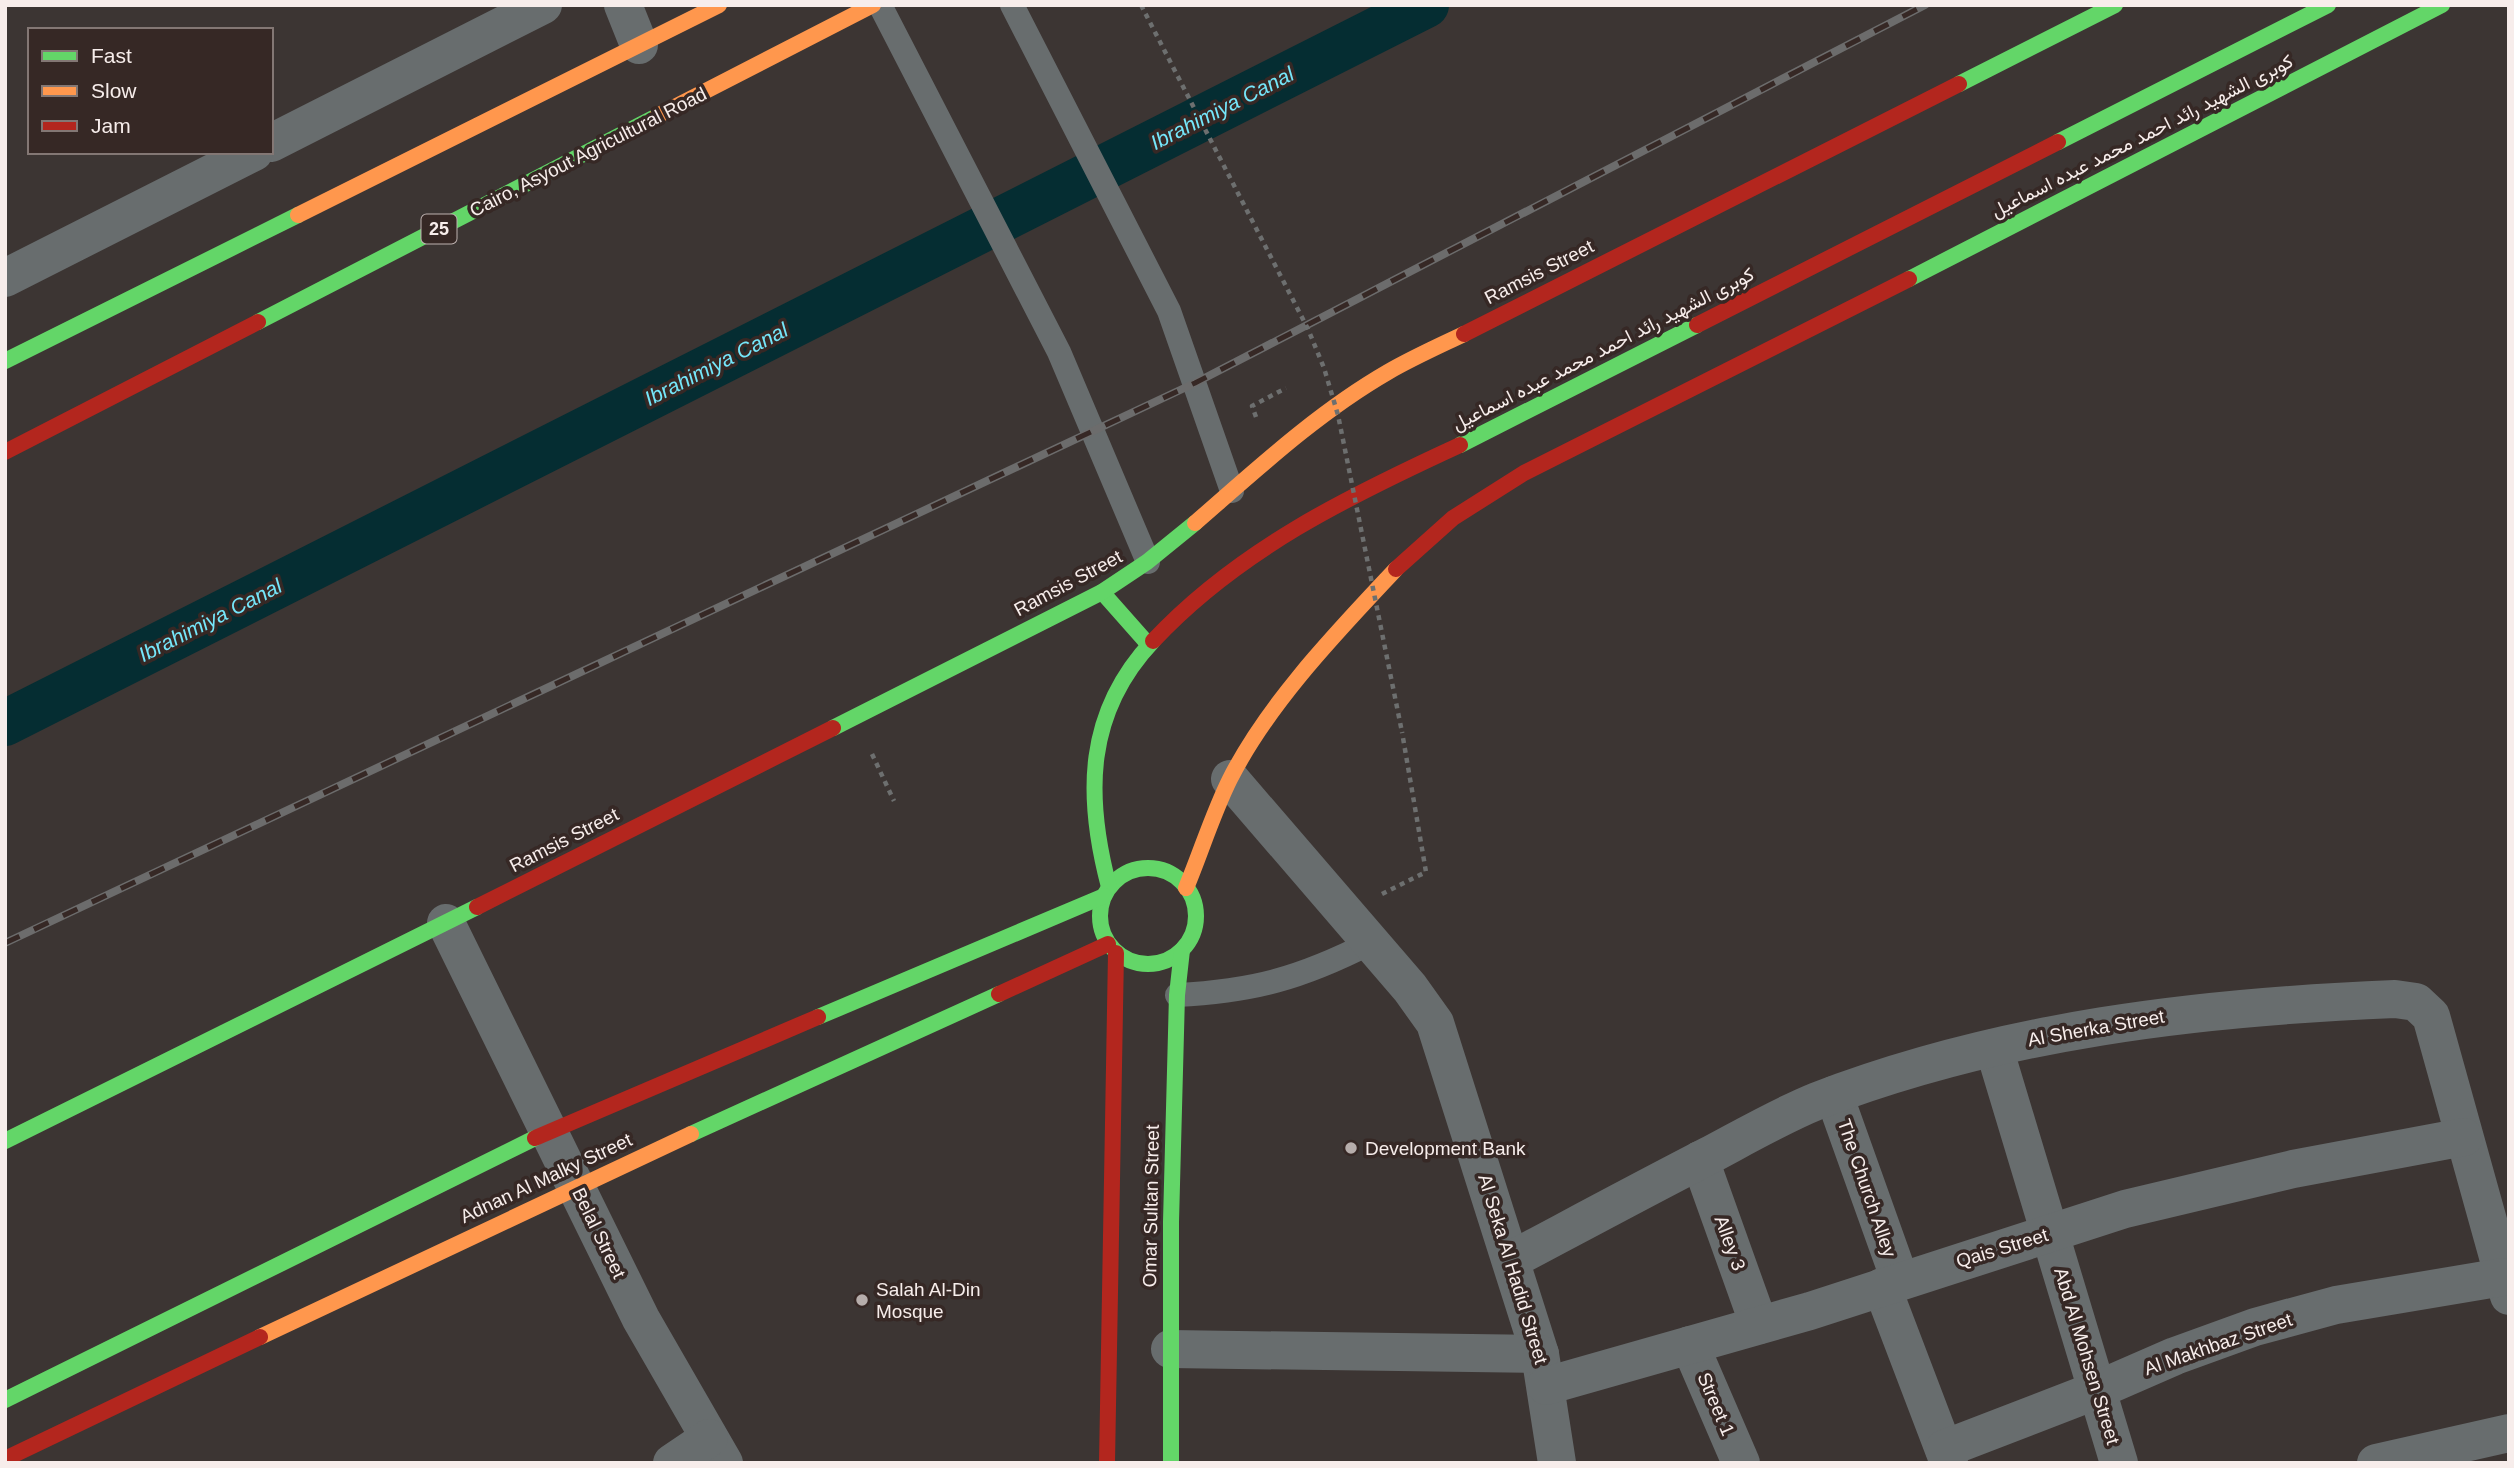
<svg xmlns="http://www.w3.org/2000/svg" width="2514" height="1468" viewBox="0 0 2514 1468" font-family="Arial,Vazirmatn,sans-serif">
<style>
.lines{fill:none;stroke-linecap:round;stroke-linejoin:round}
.canal{stroke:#052d32;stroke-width:46}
.path{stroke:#6d6f6f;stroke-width:4.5;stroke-dasharray:5 5;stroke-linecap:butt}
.lane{stroke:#686d6e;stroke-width:24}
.street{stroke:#686d6e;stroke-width:38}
.fast{stroke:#63d668;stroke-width:16}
.slow{stroke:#ff974d;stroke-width:16}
.jam{stroke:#b3261e;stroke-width:16}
.rail-casing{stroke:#6c6c6c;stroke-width:8}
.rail{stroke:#362825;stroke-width:5;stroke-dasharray:16;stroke-linecap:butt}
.path-bridge{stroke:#6d6f6f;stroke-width:4.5;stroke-dasharray:5 5;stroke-linecap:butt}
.poi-dot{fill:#b6adab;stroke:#362825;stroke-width:2.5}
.labels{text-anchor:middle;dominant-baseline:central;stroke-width:7;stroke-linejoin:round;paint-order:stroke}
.shield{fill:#362825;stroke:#bdb2b0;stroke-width:2}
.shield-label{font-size:18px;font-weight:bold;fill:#f7edeb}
.street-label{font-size:19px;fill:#f7edeb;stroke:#362825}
.poi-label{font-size:19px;fill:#f7edeb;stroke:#362825;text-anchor:start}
.water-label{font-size:21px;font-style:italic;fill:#75e7fb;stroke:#362825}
</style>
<rect width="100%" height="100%" fill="#3c3533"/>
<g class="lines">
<!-- canal -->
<path class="canal" d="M5 723 1426 5"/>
<!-- path -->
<g class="path">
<path d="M1256 417 1252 406 1286 388"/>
<path d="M872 754 894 801"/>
<path d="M1382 894 1426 872 1402 732"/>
</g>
<!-- lane -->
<g class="lane">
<path d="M880 5 1059 352 1148 562"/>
<path d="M1012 5 1169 311 1232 491"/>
<path d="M1177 995C1254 991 1301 978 1370 943"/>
</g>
<!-- street -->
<g class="street">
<path d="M623 5 639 45"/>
<path d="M271 143 543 5"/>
<path d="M5 278 254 152"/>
<path d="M1230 779 1410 988 1435 1023 1540 1354 1557 1463"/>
<path d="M446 923 641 1319 724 1463"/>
<path d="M1994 1048 2119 1463"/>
<path d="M1834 1095 1900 1280"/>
<path d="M1700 1160 1759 1325"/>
<path d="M1511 1260C1577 1225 1642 1190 1708 1156 1744 1137 1780 1116 1817 1101 2002 1030 2198 1007 2395 999L2416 1002 2431 1016 2509 1296"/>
<path d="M1882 1287 1949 1463"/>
<path d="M1690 1345 1741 1463"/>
<path d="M1170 1349 1540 1354"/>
<path d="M1546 1386 1810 1311 2125 1209 2293 1169 2464 1137"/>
<path d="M1944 1449 2097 1390 2175 1356 2255 1327 2336 1305 2503 1277"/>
<path d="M672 1463 709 1438"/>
<path d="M2376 1463 2509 1433"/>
</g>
<!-- fast -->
<g class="fast">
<path d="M1959 84 2115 5"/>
<path d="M2058 142 2328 5"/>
<path d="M1909 279 2442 5"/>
<path d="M258 322 657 116"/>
<path d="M5 361 298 215"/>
<path d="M1460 445 1697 325"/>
<path d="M1102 592 1148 644"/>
<path d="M833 728 1102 592 1147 562 1195 523"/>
<circle cx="1148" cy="916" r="48"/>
<path d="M1109 887C1085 796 1085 713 1153 641"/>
<path d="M818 1017 1104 896"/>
<path d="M691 1134 999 994"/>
<path d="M5 1141 477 907"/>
<path d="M5 1400 535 1138"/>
<path d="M1171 1463V1222L1177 995 1182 950"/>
</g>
<!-- slow -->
<g class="slow">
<path d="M657 116 873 5"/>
<path d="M298 215 719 5"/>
<path d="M1195 523C1256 470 1317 413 1388 372 1412 358 1439 346 1464 334"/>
<path d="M1186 888C1201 852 1213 813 1230 779 1269 702 1338 631 1396 569"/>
<path d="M260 1337 691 1134"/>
</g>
<!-- jam -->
<g class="jam">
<path d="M1697 325 2058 142"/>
<path d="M1464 334 1959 84"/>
<path d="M5 452 258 322"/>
<path d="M1396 569 1453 518 1524 473 1909 279"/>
<path d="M1153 641C1238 550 1349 496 1460 445"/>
<path d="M477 907 833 728"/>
<path d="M999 994 1108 944"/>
<path d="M535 1138 818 1017"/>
<path d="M5 1459 260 1337"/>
<path d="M1107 1463 1116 953"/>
</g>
<!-- rail casing -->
<g class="rail-casing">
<path id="rail" d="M5 943 1195 383 1925 5"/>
</g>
<!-- rail -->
<use href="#rail" class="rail"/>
<!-- path-bridge -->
<path class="path-bridge" d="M1141 5 1308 329 1324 368 1338 415 1402 732"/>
</g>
<!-- markers -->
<g class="poi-dot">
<circle cx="1351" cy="1148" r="7"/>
<circle cx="862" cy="1300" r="7"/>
</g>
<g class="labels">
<!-- shield labels -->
<rect class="shield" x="421.5" y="214.5" width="35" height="29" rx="5"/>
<g class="shield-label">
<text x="439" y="229">25</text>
</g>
<!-- street labels -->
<g class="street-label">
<text transform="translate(2142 136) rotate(-27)">كوبرى الشهيد رائد احمد محمد عبده اسماعيل</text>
<text transform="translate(588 152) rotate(-27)">Cairo, Asyout Agricultural Road</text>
<text transform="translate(1539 272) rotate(-27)">Ramsis Street</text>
<text transform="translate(1603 349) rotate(-27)">كوبرى الشهيد رائد احمد محمد عبده اسماعيل</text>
<text transform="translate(1068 583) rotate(-28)">Ramsis Street</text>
<text transform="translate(564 840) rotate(-27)">Ramsis Street</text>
<text transform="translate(2096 1028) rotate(-10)">Al Sherka Street</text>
<text transform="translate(546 1178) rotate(-25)">Adnan Al Malky Street</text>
<text transform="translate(1867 1188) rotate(71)">The Church Alley</text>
<text transform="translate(1151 1206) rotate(-89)">Omar Sultan Street</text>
<text transform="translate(599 1233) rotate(64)">Belal Street</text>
<text transform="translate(1730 1243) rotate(70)">Alley 3</text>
<text transform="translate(2002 1248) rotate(-17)">Qais Street</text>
<text transform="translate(1513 1269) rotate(73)">Al Seka Al Hadid Street</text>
<text transform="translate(2218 1344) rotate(-19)">Al Makhbaz Street</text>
<text transform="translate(2087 1356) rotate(73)">Abd Al Mohsen Street</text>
<text transform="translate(1716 1404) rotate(67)">Street 1</text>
</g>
<!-- poi labels -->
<g class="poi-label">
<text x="1365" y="1148">Development Bank</text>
<text x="876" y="1289">Salah Al-Din<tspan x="876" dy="22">Mosque</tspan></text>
</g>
<!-- water labels -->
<g class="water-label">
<text transform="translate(1222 108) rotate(-27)">Ibrahimiya Canal</text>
<text transform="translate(716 364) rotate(-27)">Ibrahimiya Canal</text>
<text transform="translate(210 620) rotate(-27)">Ibrahimiya Canal</text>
</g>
</g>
<!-- border -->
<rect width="2514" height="1468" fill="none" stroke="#f7edeb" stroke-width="14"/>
<!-- legend -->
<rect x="28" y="28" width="245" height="126" fill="#362825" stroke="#837774" stroke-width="2"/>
<rect x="42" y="51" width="35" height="10" fill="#63d668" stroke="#837774" stroke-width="2"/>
<text x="91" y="63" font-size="21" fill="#f7edeb">Fast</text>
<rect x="42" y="86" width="35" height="10" fill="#ff974d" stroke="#837774" stroke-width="2"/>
<text x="91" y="98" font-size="21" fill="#f7edeb">Slow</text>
<rect x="42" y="121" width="35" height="10" fill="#b3261e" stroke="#837774" stroke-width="2"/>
<text x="91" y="133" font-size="21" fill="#f7edeb">Jam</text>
</svg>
